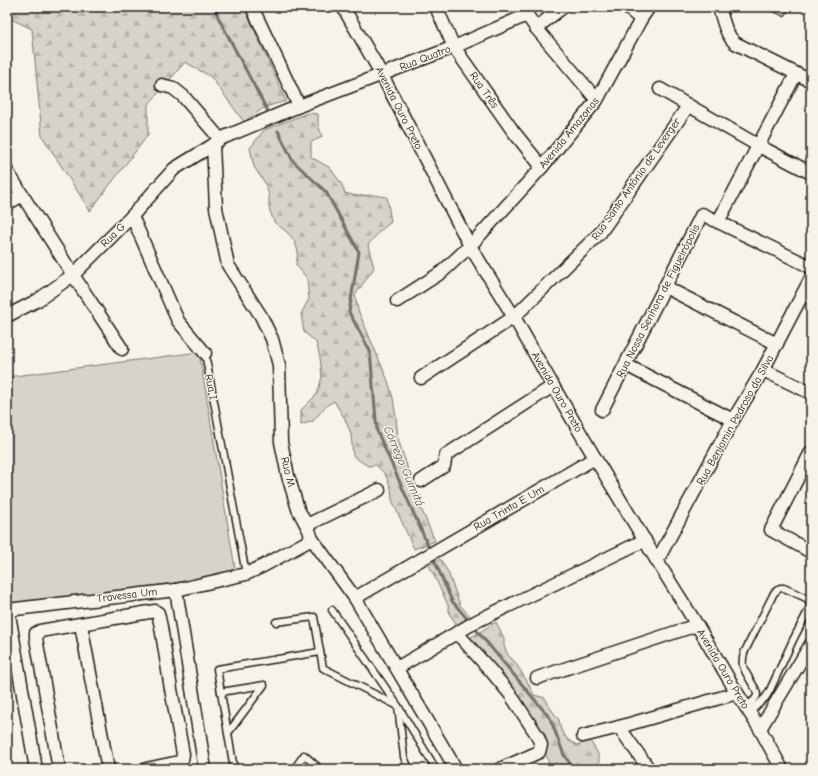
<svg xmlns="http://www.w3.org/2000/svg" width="818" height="776" viewBox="0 0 818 776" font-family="'Comic Neue',sans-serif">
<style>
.green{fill:#d7d3cb;stroke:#7a7874}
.forest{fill:url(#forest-firs);stroke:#7a7874}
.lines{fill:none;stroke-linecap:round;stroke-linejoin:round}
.stream{stroke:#72716c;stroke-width:3}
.building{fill:url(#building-back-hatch);stroke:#1c1c1c}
.service-casing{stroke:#1c1c1c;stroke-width:9}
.minor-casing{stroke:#1c1c1c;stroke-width:15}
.service{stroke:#f7f3e8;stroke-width:6}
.minor{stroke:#f7f3e8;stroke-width:12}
.labels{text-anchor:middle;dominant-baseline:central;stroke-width:3;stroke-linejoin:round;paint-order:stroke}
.street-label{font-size:11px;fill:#1c1c1c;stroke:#f7f3e8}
.water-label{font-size:12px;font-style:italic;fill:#565452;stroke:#f7f3e8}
</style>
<defs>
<pattern id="forest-firs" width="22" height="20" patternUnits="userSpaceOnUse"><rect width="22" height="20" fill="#d7d3cb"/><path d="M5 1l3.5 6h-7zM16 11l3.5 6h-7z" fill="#b8b5ae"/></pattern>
<pattern id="building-back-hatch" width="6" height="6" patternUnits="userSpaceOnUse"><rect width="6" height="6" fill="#c0beb5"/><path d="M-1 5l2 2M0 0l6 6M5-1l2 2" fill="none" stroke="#a4a39b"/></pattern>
</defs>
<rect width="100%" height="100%" fill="#f7f3e8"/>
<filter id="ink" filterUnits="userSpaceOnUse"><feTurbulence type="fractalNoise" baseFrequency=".025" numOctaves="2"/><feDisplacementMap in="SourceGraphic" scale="8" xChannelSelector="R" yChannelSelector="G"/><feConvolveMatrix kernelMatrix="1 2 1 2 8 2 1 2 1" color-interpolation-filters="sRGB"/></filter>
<g filter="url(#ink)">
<!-- green -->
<path class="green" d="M199 352 236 574 7 607V377Z"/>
<!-- forest -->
<g class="forest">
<path d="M7 7H244L286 101 265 107 244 122 211 77 185 62 148 105V135L90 211 42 136 32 29 7 17Z"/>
<path d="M308 113 318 114V124L322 137 311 142V157L330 168 341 183 345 193 357 196 373 195 387 197 391 222 379 232 368 245 374 268 355 295 358 310 388 381 393 398 396 418 398 439 407 466 409 480 435 541 414 549 392 500 391 488 385 474 376 465 368 466 353 456 351 434 345 419 334 401 326 406 313 421 301 425V410L317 394 322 377 320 357 316 342 304 332 301 314 309 299 307 278 296 265 298 251 294 240 288 233 274 222 269 208V195L265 183 254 167 250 148 264 130Z"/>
<path d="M440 559 448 572 460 605 470 616 457 625 450 615 448 605 429 565Z"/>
<path d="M496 622 504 638V646L508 655 515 662 527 681 534 695 545 698 551 709 559 720 561 730 568 740 577 745 590 741C598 752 600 756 599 769H551L546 755 544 743 468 639Z"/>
</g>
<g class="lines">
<!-- stream -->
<g class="stream">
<path d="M215 7 218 17 267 110"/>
<path d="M278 131 293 161 326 192 359 252 349 312 370 351 377 431 430 550"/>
<path d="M432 555 452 601 469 621"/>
<path d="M473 626 550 718 564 755 574 769"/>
</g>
</g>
<!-- building -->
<path class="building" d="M763 7H790L785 17Z"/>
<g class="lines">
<!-- service casing -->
<g class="service-casing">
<g id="service">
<path d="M205 353 246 574"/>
<path d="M332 610 398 706 436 769"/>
<path d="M276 622 314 617 323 668 398 706 404 757 409 769"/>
<path d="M221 692 264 685 228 733"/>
<path d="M746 707C749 704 756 700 757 695 758 690 745 674 743 666 742 661 743 657 744 653L774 593 780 588H784L806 598 809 601 810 607 793 640 770 690 766 697 749 713"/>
<path d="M234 769 217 669 320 652"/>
<path d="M294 769 304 755 320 769"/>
</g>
</g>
<!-- minor casing -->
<g class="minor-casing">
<g id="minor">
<path d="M252 7 299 106"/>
<path d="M343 7 382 75 470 246 514 317 553 386 595 458 657 561 697 625 737 693 760 729 782 769"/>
<path d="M436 7 454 47 513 131 542 167"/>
<path d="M524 7 527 15 536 28 597 100"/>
<path d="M626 7 641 19"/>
<path d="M719 7C723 19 725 34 735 43L811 81"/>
<path d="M536 28 563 7"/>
<path d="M162 85 173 88 183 96 220 139"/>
<path d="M660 89 759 146 811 173"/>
<path d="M213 145 216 208 228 265 261 316 272 339 279 365 281 442 288 476 298 509 309 530 312 539 355 598 456 769"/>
<path d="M7 171 73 275 122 349"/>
<path d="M7 204 22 195"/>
<path d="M132 216 178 321 205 353"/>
<path d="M718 222 796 74"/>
<path d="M665 287 777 344"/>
<path d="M397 301 442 272 470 246 542 167 597 100 641 19 649 7"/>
<path d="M7 316 38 300 73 275 132 216 174 169 213 145 220 139 299 106 454 47 527 15"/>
<path d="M626 365 733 420"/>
<path d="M763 370 811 393"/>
<path d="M421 378 514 317 600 233 688 106"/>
<path d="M602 410 702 214 811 267"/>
<path d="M811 452 771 530 811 552"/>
<path d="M421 481 444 466 446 455 553 386"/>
<path d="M307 525 379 490"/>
<path d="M657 561 733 420 763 370 811 278"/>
<path d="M176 590 205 769"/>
<path d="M355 598 595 458"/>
<path d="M8 609 36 769"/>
<path d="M7 610 176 590 246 574 263 566 312 539"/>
<path d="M81 625 108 769"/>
<path d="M457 633 491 671 510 694 537 735 541 745 539 752 500 769"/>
<path d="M397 668 477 621 645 540"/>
<path d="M537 678 697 625"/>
<path d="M619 727 649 769"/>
<path d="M760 729 811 644"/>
<path d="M583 736 619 727 737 693"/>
<path d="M59 769 36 638V633L40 631 155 611 158 613 161 627 171 689 183 754 182 760 179 762 146 769"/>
</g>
</g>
<!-- service -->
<use href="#service" class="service"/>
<!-- minor -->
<use href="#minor" class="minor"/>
</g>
</g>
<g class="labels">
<!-- street labels -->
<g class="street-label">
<text transform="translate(425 58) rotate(-21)">Rua Quatro</text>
<text transform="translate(484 90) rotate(55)">Rua Três</text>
<text transform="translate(399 108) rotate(63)">Avenida Ouro Preto</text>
<text transform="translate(569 133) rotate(-51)">Avenida Amazonas</text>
<text transform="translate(636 179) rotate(-55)">Rua Santo Antônio de Leverger</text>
<text transform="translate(113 235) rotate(-45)">Rua G</text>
<text transform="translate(658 301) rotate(-63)">Rua Nossa Senhora de Figueirópolis</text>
<text transform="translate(211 387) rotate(79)">Rua I</text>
<text transform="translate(557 392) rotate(60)">Avenida Ouro Preto</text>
<text transform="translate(735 420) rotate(-61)">Rua Benjamin Pedroso da Silva</text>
<text transform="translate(288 472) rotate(76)">Rua M</text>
<text transform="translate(509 508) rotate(-30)">Rua Trinta E Um</text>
<text transform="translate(127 595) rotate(-7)">Travessa Um</text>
<text transform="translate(723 669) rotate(59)">Avenida Ouro Preto</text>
</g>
<!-- water labels -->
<g class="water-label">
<text transform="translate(404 466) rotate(67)">Córrego Guimitá</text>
</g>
</g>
<!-- margin -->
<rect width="818" height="776" fill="none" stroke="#f7f3e8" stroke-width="24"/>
<rect x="12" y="12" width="794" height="752" fill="none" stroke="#1c1c1c" stroke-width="1.5" filter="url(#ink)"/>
</svg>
